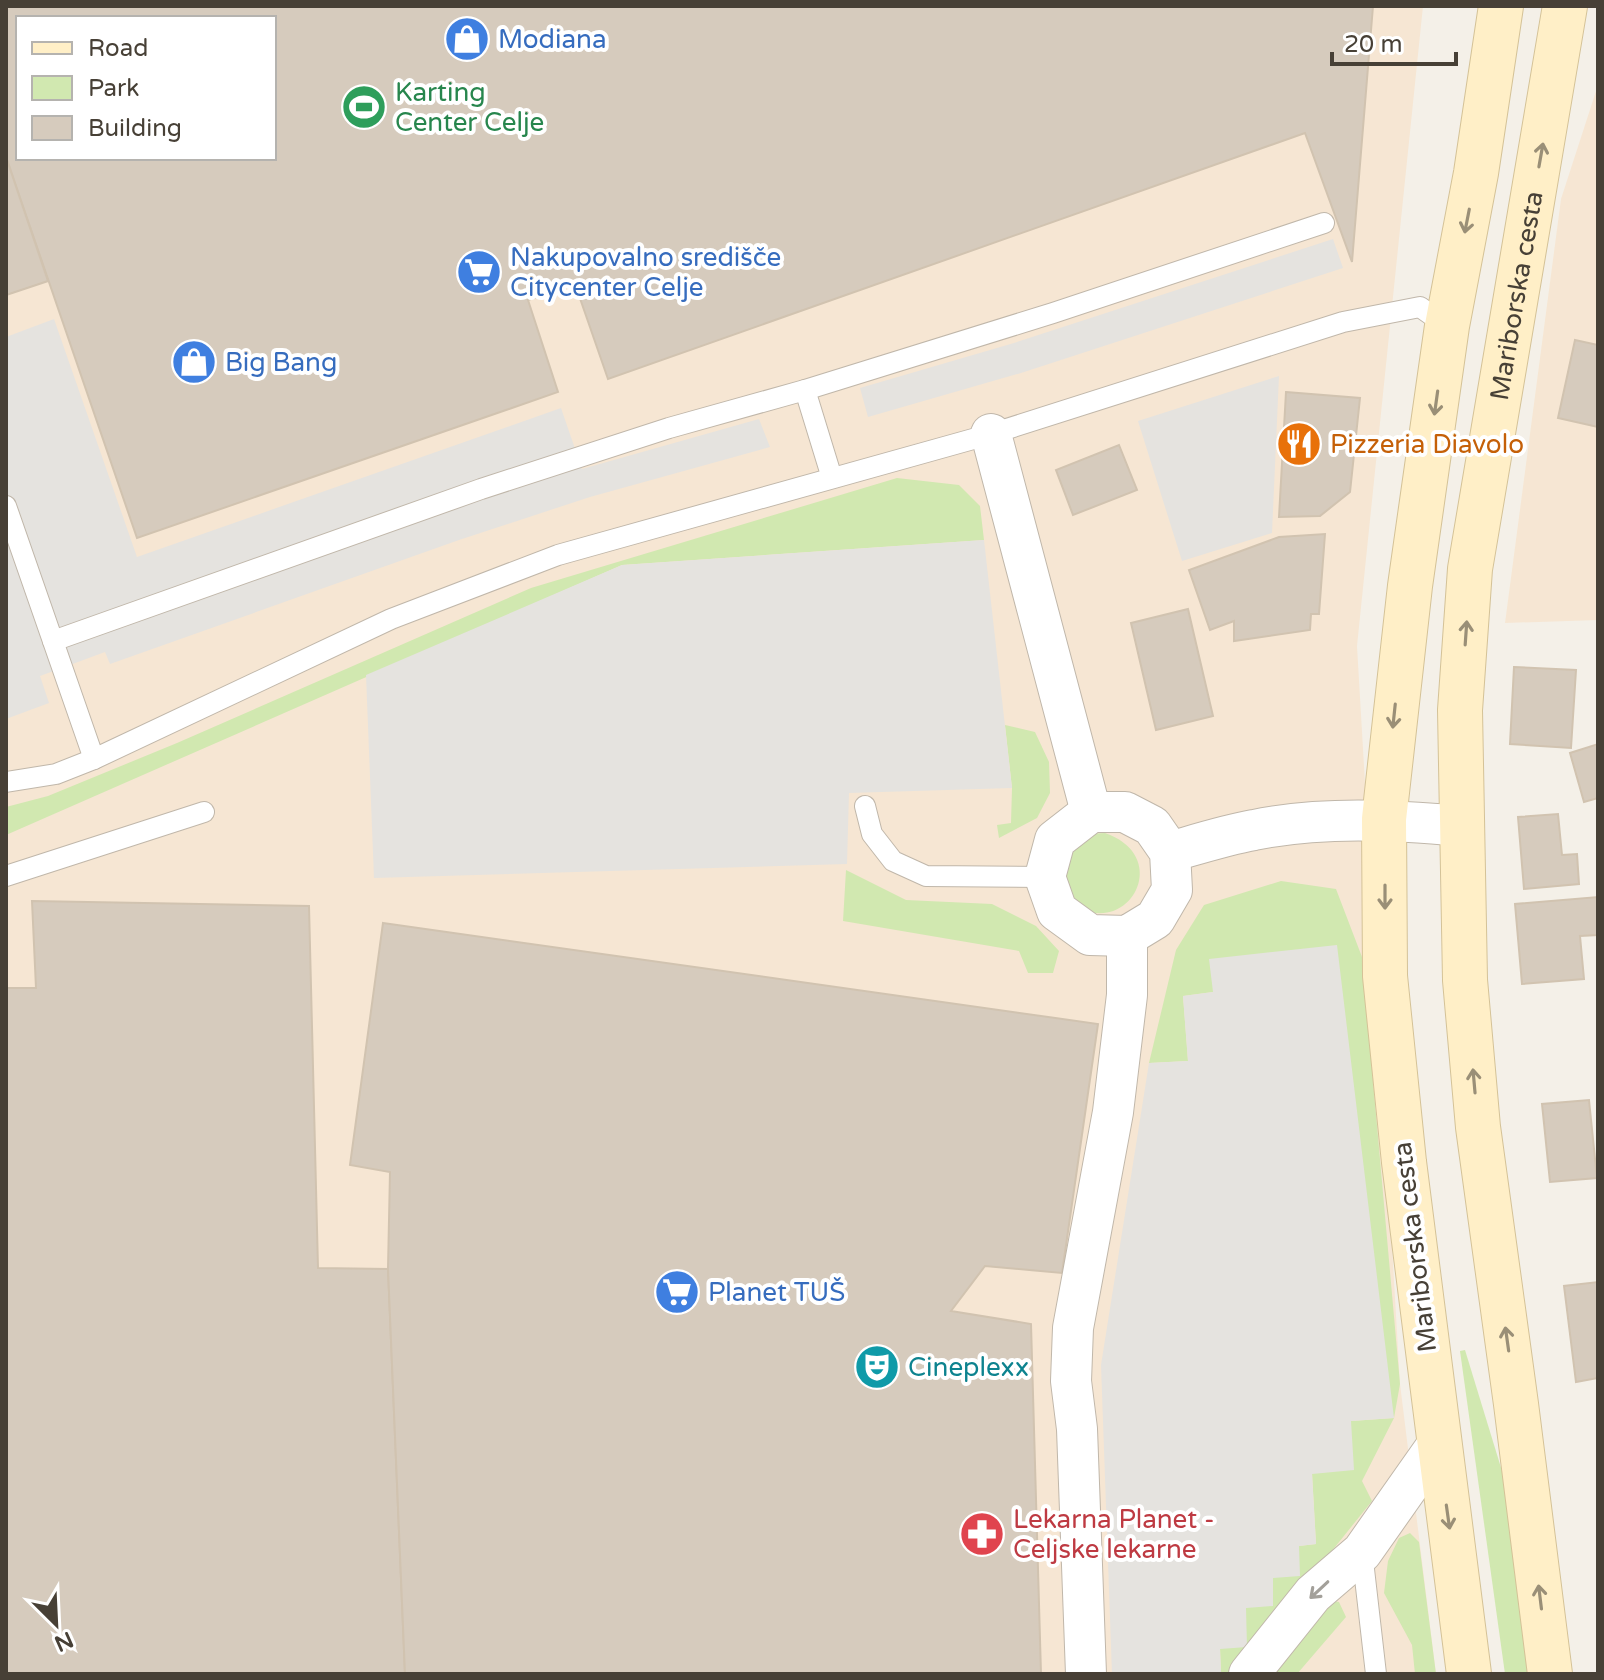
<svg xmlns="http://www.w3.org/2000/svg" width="1604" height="1680" viewBox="0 0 1604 1680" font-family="'Varela Round',sans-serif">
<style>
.commercial{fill:#f6e6d3;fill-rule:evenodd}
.green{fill:#d1e8b0}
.parking{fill:#e5e3df}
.building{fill:#d6cbbd;stroke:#d1c3b0;stroke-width:2;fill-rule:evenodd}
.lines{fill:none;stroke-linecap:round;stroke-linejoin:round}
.lane-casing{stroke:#c0b7aa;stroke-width:22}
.street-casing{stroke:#c0b7aa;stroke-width:42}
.secondary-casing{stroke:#d4c297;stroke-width:46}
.lane{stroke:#fff;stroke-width:20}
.street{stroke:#fff;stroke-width:40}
.secondary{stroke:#ffefc7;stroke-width:44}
.oneway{stroke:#9a8f77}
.oneway2{stroke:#a3a09a}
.labels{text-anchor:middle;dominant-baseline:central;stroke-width:8;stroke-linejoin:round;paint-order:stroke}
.shop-label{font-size:26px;fill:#366cbe;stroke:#fff;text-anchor:start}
.leisure-label{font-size:26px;fill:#27864d;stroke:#fff;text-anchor:start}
.street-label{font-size:26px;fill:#474036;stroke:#fff}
.food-label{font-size:26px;fill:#c56008;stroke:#fff;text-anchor:start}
.culture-label{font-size:26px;fill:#0d838f;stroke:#fff;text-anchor:start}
.health-label{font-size:26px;fill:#be3a42;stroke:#fff;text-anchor:start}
</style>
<rect width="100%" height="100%" fill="#f4f0e8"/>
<!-- commercial -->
<g class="commercial">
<path d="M6 6H1423L1357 646 1400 1384 1436 1674H6ZM18 18H274V158H18Z"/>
<path d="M1598 85V620L1505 623 1561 199Z"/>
</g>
<!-- green -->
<g class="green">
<path d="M897 478 959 485 980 506 984 540 622 565 6 835V807L48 796 177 743 531 588Z"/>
<path d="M1005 725 1035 732 1049 762 1050 793 1037 818 999 838 997 825 1011 823 1012 788Z"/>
<path d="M1105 833C1171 856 1132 932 1081 909 1075 906 1067 898 1065 891 1062 881 1062 869 1062 859L1087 834Z"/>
<path d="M846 870 906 900 992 904 1036 926 1059 951 1053 973H1028L1019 951 843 921Z"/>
<path d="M1281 881 1336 889 1362 957 1400 1384 1394 1418 1362 1481 1372 1501 1233 1674H1221L1220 1648 1246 1608 1299 1546 1316 1544 1312 1473 1351 1421 1394 1418 1213 992 1183 996 1188 1061 1149 1063 1176 950 1204 905Z"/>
<path d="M1465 1350 1506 1484 1529 1674H1505L1460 1351Z"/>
<path d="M1410 1533 1419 1542 1436 1674H1415L1412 1645 1384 1593 1388 1561 1399 1538Z"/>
<path d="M1323 1599 1339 1602 1346 1617 1297 1674H1261Z"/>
</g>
<!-- parking -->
<g class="parking">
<path d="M1333 239 1343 268 1021 373 868 417 860 388 1014 343Z"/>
<path d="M54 319 137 557 561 408 582 469 759 419 770 447 590 497 459 540 110 664 105 652 40 676 49 703 6 719V337Z"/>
<path d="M1279 376 1272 533 1182 561 1138 421Z"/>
<path d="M984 540 1012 788 849 793 847 864 374 878 366 675 622 565Z"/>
<path d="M1337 945 1394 1418 1351 1421 1354 1470 1312 1474 1316 1544 1299 1546 1300 1576 1273 1578V1606L1246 1608 1247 1647 1220 1649 1221 1674H1112L1101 1365 1149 1063 1188 1061 1183 996 1213 992 1209 959Z"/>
</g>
<!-- building -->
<g class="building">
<path d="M6 6H1373L1352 262 1305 133 608 379 575 284 528 300 558 392 137 538 6 157ZM18 18H274V158H18Z"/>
<path d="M6 157 48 281 6 295Z"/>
<path d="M1575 340 1598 345V427L1558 418Z"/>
<path d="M1286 392 1360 398 1350 492 1320 516 1279 517Z"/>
<path d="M1119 445 1137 490 1073 515 1056 470Z"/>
<path d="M1325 534 1319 614H1311L1310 630 1234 641V621L1210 630 1189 570 1279 537Z"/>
<path d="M1188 609 1213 716 1156 730 1131 623Z"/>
<path d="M1514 667 1576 670 1571 748 1510 744Z"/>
<path d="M1598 744V798L1584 802 1570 753Z"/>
<path d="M1558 814 1562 855 1577 854 1579 884 1524 889 1518 817Z"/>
<path d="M1598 897V935L1580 936 1584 979 1522 984 1515 904Z"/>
<path d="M32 901 309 906 318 1268 388 1269 405 1674H6V988H36Z"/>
<path d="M383 923 1098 1024 1062 1273 985 1266 951 1311 1031 1324 1041 1674H405L388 1269 390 1172 350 1165Z"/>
<path d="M1589 1100 1597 1178 1550 1182 1542 1104Z"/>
<path d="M1598 1282V1378L1576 1382 1564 1286Z"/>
</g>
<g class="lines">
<!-- lane casing -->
<g class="lane-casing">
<g id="lane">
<path d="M805 390 832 478"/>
<path d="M6 506 94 759"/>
<path d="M53 641 481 489 669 428 805 390 1053 313 1324 223"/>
<path d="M6 782 56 774 94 759 391 619 558 555 991 434 1343 322 1420 307 1447 326"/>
<path d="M865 806 872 834 893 861 926 876 1045 877"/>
<path d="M6 876 204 812"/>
<path d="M1362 1552 1376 1674"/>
</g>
</g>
<!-- street casing -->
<g class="street-casing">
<g id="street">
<path d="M991 434 1091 812"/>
<path d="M1091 812H1125L1152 826 1170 852 1172 890 1155 919 1127 936 1090 935 1057 911 1045 877 1055 840Z"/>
<path d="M1170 852C1198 844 1226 835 1254 830 1323 816 1393 820 1463 826"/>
<path d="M1086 1674 1077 1429 1071 1381 1073 1328 1113 1112 1127 995V936"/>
<path d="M1249 1674 1313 1594 1362 1552 1438 1444"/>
</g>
</g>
<!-- secondary casing -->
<g class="secondary-casing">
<g id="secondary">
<path d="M1469 1674 1404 1162 1385 976 1384 819 1410 586 1447 326 1476 173 1501 6"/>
<path id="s1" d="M1550 1674 1516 1404 1478 1127 1465 980 1460 710 1470 569 1565 6"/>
</g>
</g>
<!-- lane -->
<use href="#lane" class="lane"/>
<!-- street -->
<use href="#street" class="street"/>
<!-- secondary -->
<use href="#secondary" class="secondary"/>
</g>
<!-- one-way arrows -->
<defs><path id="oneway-shaft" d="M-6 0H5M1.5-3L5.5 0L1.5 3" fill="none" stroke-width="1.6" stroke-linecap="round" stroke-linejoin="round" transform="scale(2)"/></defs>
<g class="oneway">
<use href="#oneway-shaft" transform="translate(1541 155) rotate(-80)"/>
<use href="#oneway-shaft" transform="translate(1467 221) rotate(101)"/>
<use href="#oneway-shaft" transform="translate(1436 403) rotate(98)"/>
<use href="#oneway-shaft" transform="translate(1466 633) rotate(-86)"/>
<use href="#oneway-shaft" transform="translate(1394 716) rotate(96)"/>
<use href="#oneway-shaft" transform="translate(1385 897) rotate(90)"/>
<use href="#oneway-shaft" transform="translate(1474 1081) rotate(-95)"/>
<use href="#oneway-shaft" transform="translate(1507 1339) rotate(-98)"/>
<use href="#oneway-shaft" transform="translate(1448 1517) rotate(82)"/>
<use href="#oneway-shaft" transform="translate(1540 1597) rotate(-97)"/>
</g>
<use class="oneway2" href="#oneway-shaft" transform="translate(1319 1590) rotate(137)"/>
<!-- icons -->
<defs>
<g id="shop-disc" transform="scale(2.3)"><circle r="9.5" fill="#3f7fe0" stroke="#fff"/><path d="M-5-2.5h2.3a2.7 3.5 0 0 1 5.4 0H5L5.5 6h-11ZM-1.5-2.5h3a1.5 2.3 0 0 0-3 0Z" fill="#fff"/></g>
<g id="stadium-disc" transform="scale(2.3)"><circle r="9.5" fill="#2e9e5b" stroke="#fff"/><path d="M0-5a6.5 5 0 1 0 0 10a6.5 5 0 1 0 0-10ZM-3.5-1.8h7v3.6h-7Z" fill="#fff"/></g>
<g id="supermarket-disc" transform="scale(2.3)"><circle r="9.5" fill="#3f7fe0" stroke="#fff"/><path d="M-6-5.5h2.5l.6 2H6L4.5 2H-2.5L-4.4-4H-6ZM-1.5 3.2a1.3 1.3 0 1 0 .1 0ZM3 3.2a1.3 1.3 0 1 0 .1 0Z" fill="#fff"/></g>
<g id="restaurant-disc" transform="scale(2.3)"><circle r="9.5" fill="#e8710a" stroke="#fff"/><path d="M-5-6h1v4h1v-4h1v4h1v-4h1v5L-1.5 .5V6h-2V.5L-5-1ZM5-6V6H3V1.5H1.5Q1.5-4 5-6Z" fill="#fff"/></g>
<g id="theatre-disc" transform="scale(2.3)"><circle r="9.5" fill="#0f9aa8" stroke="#fff"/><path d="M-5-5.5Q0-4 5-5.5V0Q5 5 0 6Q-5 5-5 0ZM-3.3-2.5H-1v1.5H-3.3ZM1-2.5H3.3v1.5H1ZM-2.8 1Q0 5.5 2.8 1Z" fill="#fff"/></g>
<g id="pharmacy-disc" transform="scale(2.3)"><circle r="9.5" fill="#e0444e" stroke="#fff"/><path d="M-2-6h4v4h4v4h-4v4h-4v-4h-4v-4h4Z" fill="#fff"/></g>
</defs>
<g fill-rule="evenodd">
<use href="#shop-disc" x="467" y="39"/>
<use href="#stadium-disc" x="364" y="107"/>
<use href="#supermarket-disc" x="479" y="272"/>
<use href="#shop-disc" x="194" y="362"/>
<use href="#restaurant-disc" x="1299" y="444"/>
<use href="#supermarket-disc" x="677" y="1292"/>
<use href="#theatre-disc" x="877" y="1367"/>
<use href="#pharmacy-disc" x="982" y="1534"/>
</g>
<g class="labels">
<!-- shop labels -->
<g class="shop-label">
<text x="498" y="39">Modiana</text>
<text x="510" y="257">Nakupovalno središče<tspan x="510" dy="30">Citycenter Celje</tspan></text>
<text x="225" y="362">Big Bang</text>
<text x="708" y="1292">Planet TUŠ</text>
</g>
<!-- leisure labels -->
<g class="leisure-label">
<text x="395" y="92">Karting<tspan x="395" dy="30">Center Celje</tspan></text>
</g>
<!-- street labels -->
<g class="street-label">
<text stroke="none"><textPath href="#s1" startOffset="1388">Mariborska cesta</textPath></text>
<text transform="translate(1415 1247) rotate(-97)">Mariborska cesta</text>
</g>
<!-- food labels -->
<g class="food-label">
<text x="1330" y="444">Pizzeria Diavolo</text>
</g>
<!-- culture labels -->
<g class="culture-label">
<text x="908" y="1367">Cineplexx</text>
</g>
<!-- health labels -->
<g class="health-label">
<text x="1013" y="1519">Lekarna Planet -<tspan x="1013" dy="30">Celjske lekarne</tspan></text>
</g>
</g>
<!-- border -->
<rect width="1604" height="1680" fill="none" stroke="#474036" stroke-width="16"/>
<!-- legend -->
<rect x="16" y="16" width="260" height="144" fill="#ffffff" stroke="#b5b3af" stroke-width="2"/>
<rect x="32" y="42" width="40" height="12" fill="#ffefc7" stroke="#b5b3af" stroke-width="2"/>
<text x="88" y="56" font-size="24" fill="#474036">Road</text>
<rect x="32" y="76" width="40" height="24" fill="#d1e8b0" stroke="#b5b3af" stroke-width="2"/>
<text x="88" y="96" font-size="24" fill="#474036">Park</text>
<rect x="32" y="116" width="40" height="24" fill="#d6cbbd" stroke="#b5b3af" stroke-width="2"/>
<text x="88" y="136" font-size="24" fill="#474036">Building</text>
<!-- north arrow -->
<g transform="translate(56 1624) rotate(156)" stroke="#ffffff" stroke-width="6" paint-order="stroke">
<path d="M0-6L14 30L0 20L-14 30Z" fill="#474036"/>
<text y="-12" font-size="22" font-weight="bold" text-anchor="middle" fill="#474036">N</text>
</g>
<!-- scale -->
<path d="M1332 52v12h124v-12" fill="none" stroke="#474036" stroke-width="4"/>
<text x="1344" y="52" font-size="24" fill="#474036" stroke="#ffffff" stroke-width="6" paint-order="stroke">20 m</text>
</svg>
